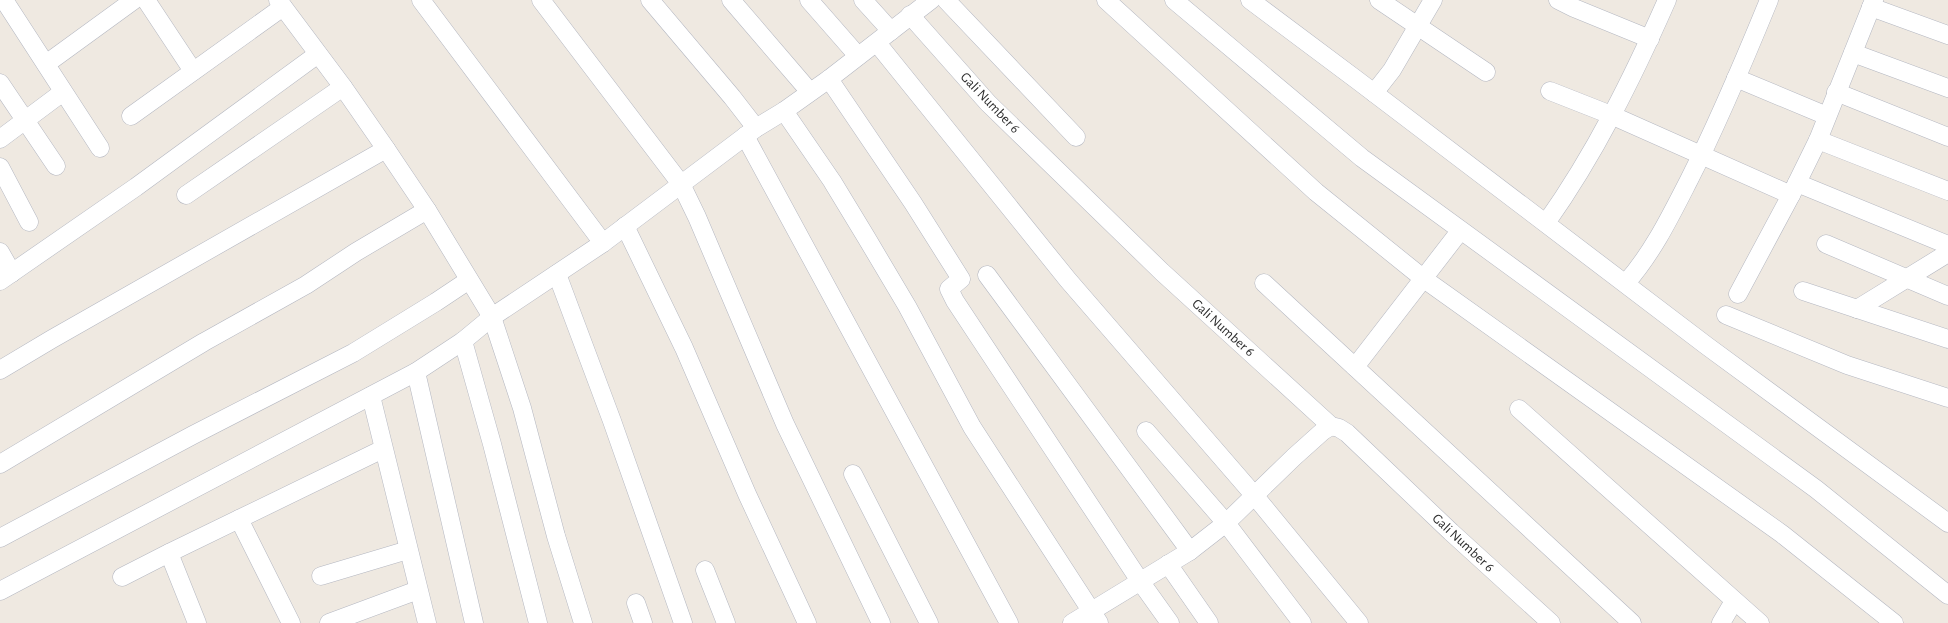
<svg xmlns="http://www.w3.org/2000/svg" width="1948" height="623" viewBox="0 0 1948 623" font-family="'Alegreya Sans',sans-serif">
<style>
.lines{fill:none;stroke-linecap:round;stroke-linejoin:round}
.minor-casing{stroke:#b4b7c1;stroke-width:19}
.minor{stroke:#fff;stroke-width:18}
.labels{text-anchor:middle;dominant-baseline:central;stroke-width:4;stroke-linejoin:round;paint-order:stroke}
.street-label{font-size:14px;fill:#2e2e2e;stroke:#fff}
</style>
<rect width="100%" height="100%" fill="#efe9e1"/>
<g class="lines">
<!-- minor casing -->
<g class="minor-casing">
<g id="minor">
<path d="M4 0 100 148"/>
<path d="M146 0 193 71"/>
<path d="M278 0 343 87 386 149 427 210 492 317 522 408 556 536 583 623"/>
<path d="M421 0 603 243"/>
<path d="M541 0 681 184 697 217 785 424 881 623"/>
<path d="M650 0 732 97 756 128"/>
<path d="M731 0 810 92"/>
<path d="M809 0 858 56"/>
<path d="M863 0 891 31"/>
<path d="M946 0 1076 137"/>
<path d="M1106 0 1316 192 1424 279 1782 534 1894 623"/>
<path d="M1174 0 1362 158 1816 489 1948 595"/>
<path d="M1250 0 1357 80 1707 346 1948 523"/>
<path d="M1379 0 1486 72"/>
<path d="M1558 0 1574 8 1650 39"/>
<path d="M1871 7 1948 35"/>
<path d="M910 15 988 103 1162 272 1331 426 1339 428 1347 433 1451 532 1551 623"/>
<path d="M877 43 1068 280 1254 495 1359 623"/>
<path d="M1853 53 1948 88"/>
<path d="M46 64 134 0"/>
<path d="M1736 78 1827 116"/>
<path d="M829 79 913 203 961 279 949 289 955 301 1140 581 1170 623"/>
<path d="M0 83 56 166"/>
<path d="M1550 91 1611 115 1791 195"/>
<path d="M1836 92 1948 137"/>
<path d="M1374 93 1392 70 1433 0"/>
<path d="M784 111 832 181 866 237 907 306 972 427 1099 623"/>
<path d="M131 116 283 7"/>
<path d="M745 136 1009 623"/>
<path d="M0 139 63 92"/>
<path d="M1818 140 1948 191"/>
<path d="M0 167 29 222"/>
<path d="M1797 183 1948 245"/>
<path d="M186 195 343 87"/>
<path d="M1546 223C1595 154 1633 77 1667 0"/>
<path d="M625 226 684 348 747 494 807 623"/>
<path d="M1826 244 1948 296"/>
<path d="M0 252 12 273"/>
<path d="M557 274 612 421 683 623"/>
<path d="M987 275 1190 551"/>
<path d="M0 281 136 187 318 54"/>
<path d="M1264 283 1632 623"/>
<path d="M1626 283C1653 252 1670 217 1689 180 1719 121 1744 61 1769 0"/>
<path d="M1803 291 1948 339"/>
<path d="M1738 294 1791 195 1818 140 1874 0"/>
<path d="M1857 309 1948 253"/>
<path d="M1726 315 1847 365 1948 398"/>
<path d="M463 341 492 444 538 623"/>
<path d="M1355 367 1460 231"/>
<path d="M0 370 52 339 386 149"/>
<path d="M416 372 474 623"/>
<path d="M371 396 427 623"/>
<path d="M1519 409 1760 623"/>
<path d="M1146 431 1226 523 1302 623"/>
<path d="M0 464 204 342 306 285 356 252 427 210"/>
<path d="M853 474 929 623"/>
<path d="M239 519 291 623"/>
<path d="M0 538 193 435 353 353 436 302 469 280"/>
<path d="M169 553 197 623"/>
<path d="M1168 564 1209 623"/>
<path d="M705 570 726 623"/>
<path d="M321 576 408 550"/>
<path d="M122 577 169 553 383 449"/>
<path d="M0 591 416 372 463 341 492 317 603 243 756 128 784 111 829 79 931 0"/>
<path d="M636 603 643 623"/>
<path d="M329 623 418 590"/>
<path d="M1072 623 1190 551 1226 523 1294 457 1323 431 1331 426"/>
<path d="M1721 623 1734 601"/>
</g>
</g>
<!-- minor -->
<use href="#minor" class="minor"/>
</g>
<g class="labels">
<!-- street labels -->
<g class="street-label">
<text transform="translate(990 103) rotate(46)">Gali Number 6</text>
<text transform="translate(1223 328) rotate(42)">Gali Number 6</text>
<text transform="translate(1463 543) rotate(43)">Gali Number 6</text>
</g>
</g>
</svg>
